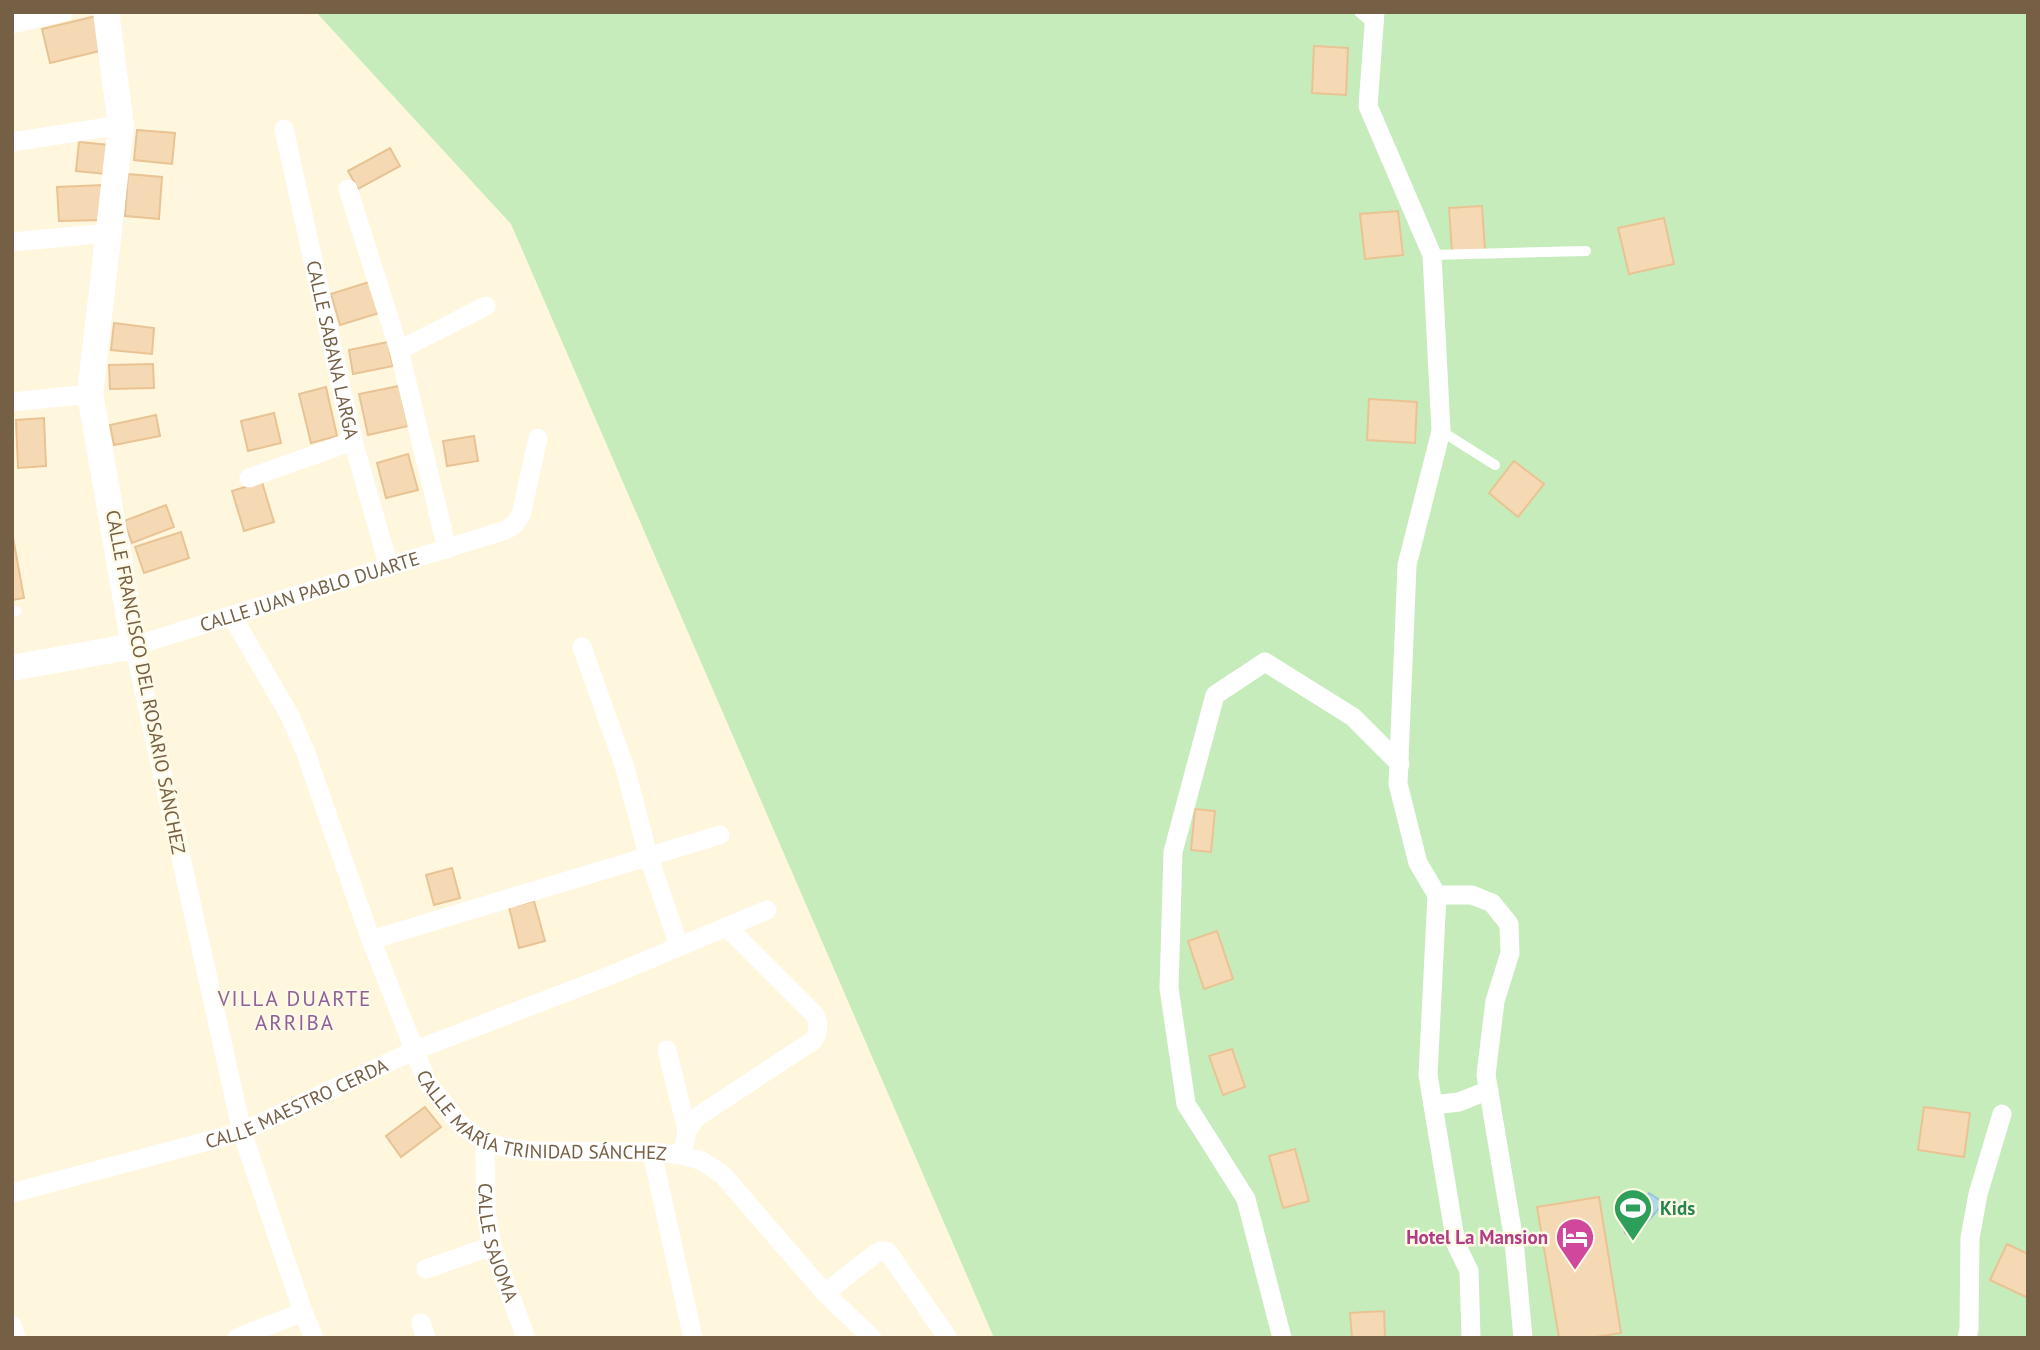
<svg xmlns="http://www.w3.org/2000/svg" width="2040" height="1350" viewBox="0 0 2040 1350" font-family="'PT Sans',sans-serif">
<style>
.green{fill:#c7ecbc}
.water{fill:#b2d7e8;stroke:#97c5db;stroke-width:2}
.building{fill:#f5d9b4;stroke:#e9c393;stroke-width:2}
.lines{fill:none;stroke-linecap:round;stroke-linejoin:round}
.lane{stroke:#fff;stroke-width:10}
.street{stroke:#fff;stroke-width:19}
.secondary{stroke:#fff;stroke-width:26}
.labels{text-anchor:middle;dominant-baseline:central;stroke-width:5;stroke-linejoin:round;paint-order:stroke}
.street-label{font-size:19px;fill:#755f45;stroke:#fffae6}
.leisure-label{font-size:19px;font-weight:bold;fill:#27864d;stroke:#fffae6;text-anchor:start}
.hotel-label{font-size:19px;font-weight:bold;fill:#b23c85;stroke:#fffae6;text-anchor:end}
.neighbourhood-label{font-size:21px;letter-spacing:2px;fill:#90609a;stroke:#fffae6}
</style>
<rect width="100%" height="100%" fill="#fef7de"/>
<!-- green -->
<path class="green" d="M316 12H2028V1338H994L511 224Z"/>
<!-- water -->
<path class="water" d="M1649 1193 1664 1203 1643 1227 1625 1233 1621 1211 1637 1208Z"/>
<!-- building -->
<g class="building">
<path d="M96 16 104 50 50 63 42 29Z"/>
<path d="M1314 46 1348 48 1346 95 1312 93Z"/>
<path d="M137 130 175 133 172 164 134 160Z"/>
<path d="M79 142 109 145 106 174 76 171Z"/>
<path d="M390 148 400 166 358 189 348 171Z"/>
<path d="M128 174 162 177 159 219 125 216Z"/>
<path d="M103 185 104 220 59 221 57 187Z"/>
<path d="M1482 206 1485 250 1452 252 1449 208Z"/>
<path d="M1398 211 1403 255 1365 259 1360 214Z"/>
<path d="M1664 218 1674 264 1629 274 1618 228Z"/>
<path d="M369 282 379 313 340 325 331 294Z"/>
<path d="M114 323 154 328 152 354 111 350Z"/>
<path d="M388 342 393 366 353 374 349 350Z"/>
<path d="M153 364 154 388 110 389 109 365Z"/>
<path d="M399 386 408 426 368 435 359 394Z"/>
<path d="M326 387 337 436 311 443 299 394Z"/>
<path d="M1369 399 1417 402 1415 443 1367 440Z"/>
<path d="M274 413 281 443 248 451 241 421Z"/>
<path d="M156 415 160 436 114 445 110 425Z"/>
<path d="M44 418 46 466 18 468 16 420Z"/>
<path d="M474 436 478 461 447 466 443 441Z"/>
<path d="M408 454 418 490 386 498 377 463Z"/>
<path d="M1514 461 1544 484 1518 517 1489 493Z"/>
<path d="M262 482 274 522 244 531 232 491Z"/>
<path d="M166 505 174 527 132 543 124 521Z"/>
<path d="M12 532 24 598 12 600Z"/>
<path d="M181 532 189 558 144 573 135 547Z"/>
<path d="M1195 809 1215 811 1211 852 1191 850Z"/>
<path d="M452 868 460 898 434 905 426 875Z"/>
<path d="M534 901 545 941 519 948 509 907Z"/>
<path d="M1217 931 1233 979 1204 989 1188 941Z"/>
<path d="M1232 1049 1245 1087 1223 1095 1209 1056Z"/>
<path d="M425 1107 441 1127 401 1157 386 1136Z"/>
<path d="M1924 1107 1970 1113 1964 1157 1918 1150Z"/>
<path d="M1295 1149 1309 1201 1283 1208 1269 1156Z"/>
<path d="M1599 1197 1621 1333 1590 1338H1559L1537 1207Z"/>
<path d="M2007 1244 2028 1254V1298L1990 1280Z"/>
<path d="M1384 1311 1385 1338H1352L1350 1313Z"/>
</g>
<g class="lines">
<!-- lane -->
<g class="lane">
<path d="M1359 12 1374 25"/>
<path d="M1432 255 1586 251"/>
<path d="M1441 431 1495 465"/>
<path d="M12 612 17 611"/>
</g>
<!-- street -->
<g class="street">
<path d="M1375 12 1368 106 1432 255 1441 431 1407 565 1398 784 1418 863 1437 895H1472L1492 903 1509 924 1510 953 1495 1001 1486 1075 1514 1241 1523 1338"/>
<path d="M12 24 64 12"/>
<path id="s1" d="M284 129 353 441 389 567"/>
<path d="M12 142 121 125"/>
<path d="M348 189 399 350 447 549"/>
<path d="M12 242 109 233"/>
<path d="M399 350 486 306"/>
<path d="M12 402 90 394"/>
<path d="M249 478 353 441"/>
<path id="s2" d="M232 616 290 716 305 751 371 940 427 1082 460 1124 485 1142 509 1148 531 1151 652 1152 682 1155 702 1161 722 1174 825 1293 872 1338"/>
<path d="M582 647 625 768 648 855 679 946"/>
<path d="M1437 895 1428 1075 1456 1244 1469 1271 1471 1338"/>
<path d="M371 940 720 835"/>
<path d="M667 1050 687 1130"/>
<path d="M1433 1105 1459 1102 1489 1090"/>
<path id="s3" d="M485 1142 486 1212 492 1246 526 1338"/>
<path d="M652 1152 693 1338"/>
<path d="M682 1155 687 1130 697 1117 814 1040C819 1030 819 1025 815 1015L727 927"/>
<path id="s4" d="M12 1193 242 1132 413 1051 614 974 767 910"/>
<path d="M426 1269 492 1246"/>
<path d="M825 1293 875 1254 881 1251 888 1252 948 1338"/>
<path d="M421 1323 426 1338"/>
<path d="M12 1325 16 1338"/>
<path d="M237 1338 303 1312"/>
<path id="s5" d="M314 1338 303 1312 242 1132 134 646 506 530 515 524 521 515 538 438"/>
<path d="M1282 1338 1246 1199 1186 1104 1169 988 1173 852 1215 695 1265 662 1353 717 1400 764"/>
<path d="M1967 1338 1969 1329 1970 1238 1978 1194 2002 1114"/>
</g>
<!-- secondary -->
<path class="secondary" d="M12 668 134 646 90 394 121 125 106 12"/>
</g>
<!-- icons -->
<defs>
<g id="stadium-pin" transform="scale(2.0125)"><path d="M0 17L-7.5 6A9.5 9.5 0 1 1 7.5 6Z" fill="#2e9e5b" stroke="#fffae6"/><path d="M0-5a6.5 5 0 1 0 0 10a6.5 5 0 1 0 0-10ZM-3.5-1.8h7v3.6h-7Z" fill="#fff"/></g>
<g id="hotel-pin" transform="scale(2.0125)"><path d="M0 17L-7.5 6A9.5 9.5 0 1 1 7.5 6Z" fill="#d1479c" stroke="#fffae6"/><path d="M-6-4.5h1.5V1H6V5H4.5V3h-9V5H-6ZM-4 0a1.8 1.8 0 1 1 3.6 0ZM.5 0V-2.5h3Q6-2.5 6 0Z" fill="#fff"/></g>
</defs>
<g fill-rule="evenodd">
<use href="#stadium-pin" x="1633" y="1208"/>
<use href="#hotel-pin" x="1575" y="1237"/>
</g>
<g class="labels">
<!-- street labels -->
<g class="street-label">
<text stroke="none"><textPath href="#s1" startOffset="226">CALLE SABANA LARGA</textPath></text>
<text stroke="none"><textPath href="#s5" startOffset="900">CALLE JUAN PABLO DUARTE</textPath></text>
<text transform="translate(146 682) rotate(79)">CALLE FRANCISCO DEL ROSARIO SÁNCHEZ</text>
<text stroke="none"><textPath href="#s4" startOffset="299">CALLE MAESTRO CERDA</textPath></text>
<text stroke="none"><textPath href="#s2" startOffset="634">CALLE MARÍA TRINIDAD SÁNCHEZ</textPath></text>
<text stroke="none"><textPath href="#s3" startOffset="102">CALLE SAJOMA</textPath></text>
</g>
<!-- leisure labels -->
<g class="leisure-label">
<text x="1660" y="1208">Kids</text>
</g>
<!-- hotel labels -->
<g class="hotel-label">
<text x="1548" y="1237">Hotel La Mansion</text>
</g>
<!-- neighbourhood labels -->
<g class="neighbourhood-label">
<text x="295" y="998">VILLA DUARTE<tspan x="295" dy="24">ARRIBA</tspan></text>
</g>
</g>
<!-- border -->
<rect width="2040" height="1350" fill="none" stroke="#755f45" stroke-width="28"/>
</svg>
